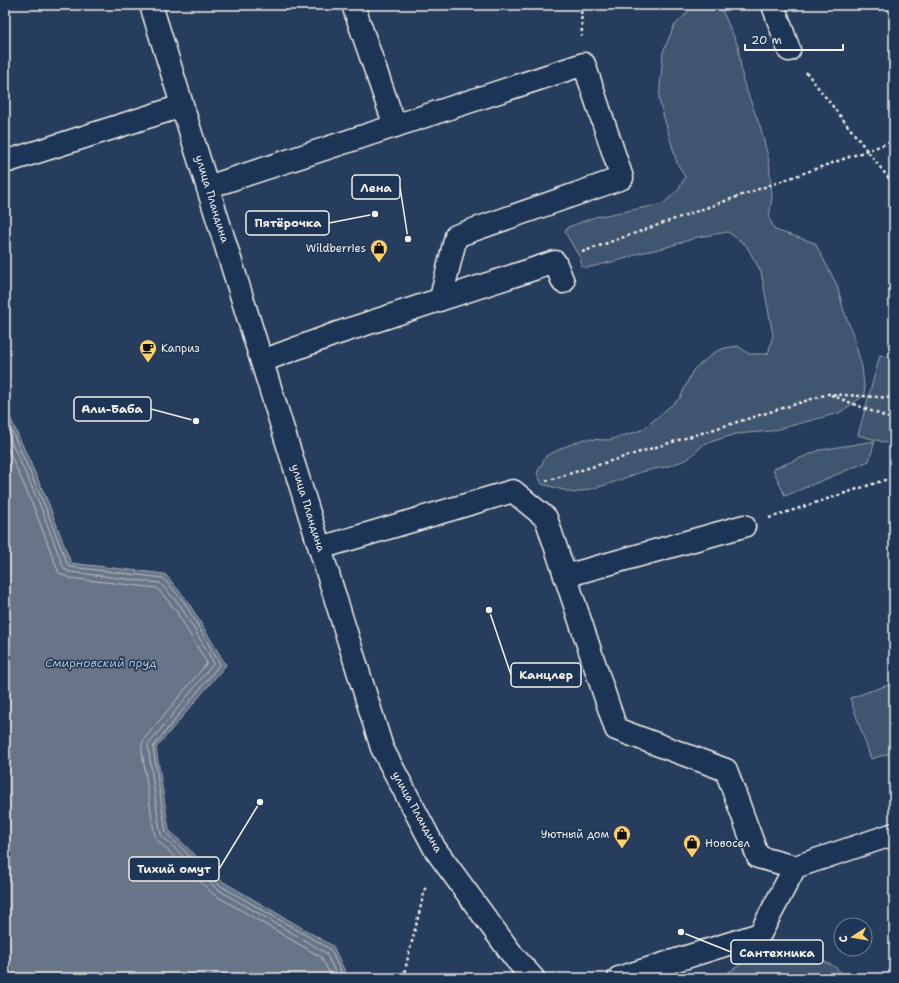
<svg xmlns="http://www.w3.org/2000/svg" width="899" height="983" viewBox="0 0 899 983" font-family="'Shantell Sans',sans-serif">
<style>
.green{fill:#40546f;stroke:#9aa2ac}
.water{fill:#677588;stroke:#9fa7ae}
.lines{fill:none;stroke-linecap:round;stroke-linejoin:round}
.shore{stroke:#bcbfc2;stroke-width:1}
.minor-casing{stroke:#f4f1e8;stroke-width:25}
.path{stroke:#f4f1e8;stroke-width:2.5;stroke-dasharray:3 3;stroke-linecap:butt}
.minor{stroke:#1d3557;stroke-width:22}
.labels{text-anchor:middle;dominant-baseline:central;stroke-width:3;stroke-linejoin:round;paint-order:stroke}
.street-label{font-size:11px;fill:#f4f1e8;stroke:#1d3557}
.poi-label{font-size:11px;fill:#f4f1e8;stroke:#1d3557;text-anchor:end}
.water-label{font-size:12px;font-style:italic;fill:#bcbfc2;stroke:#1d3557}
.leader{fill:none;stroke:#f4f1e8;stroke-width:1.5}
.callout-dot{fill:#f4f1e8;stroke:#1d3557;stroke-width:1.5}
.callout{fill:#1d3557;stroke:#f4f1e8;stroke-width:1.5}
.callout-label{font-size:12px;text-anchor:middle;font-weight:bold;fill:#f4f1e8}
</style>
<rect width="100%" height="100%" fill="#263d5d"/>
<filter id="ink" filterUnits="userSpaceOnUse"><feTurbulence type="fractalNoise" baseFrequency=".025" numOctaves="2"/><feDisplacementMap in="SourceGraphic" scale="8" xChannelSelector="R" yChannelSelector="G"/><feConvolveMatrix kernelMatrix="1 2 1 2 8 2 1 2 1" color-interpolation-filters="sRGB"/></filter>
<g filter="url(#ink)">
<!-- green -->
<g class="green">
<path d="M691 9 722 10 738 46 743 81 761 129 769 161 772 197 769 218 775 230 815 243 837 285 843 308 852 332 862 367 865 395 839 413 771 431 736 434 704 444 688 459 669 466 641 472 606 485 574 493 542 484 537 473 546 456 564 447 584 439 609 440 642 430 680 398 693 370 715 352 725 348 738 346 749 354H768L773 335 761 272 746 245 728 232 698 237 664 248 640 253 624 259 586 268 581 266V260L565 232 568 227 595 217 663 204 679 189 685 177 677 163 659 100 663 52 674 26Z"/>
<path d="M880 355 894 359V445L858 435Z"/>
<path d="M875 441 869 461 785 496 773 469 820 450Z"/>
<path d="M894 683V752L871 759 850 698Z"/>
<path d="M802 950 835 967 847 978H719L759 953Z"/>
</g>
<!-- water -->
<path class="water" d="M5 406 48 502 71 563 165 574 187 600 226 665 156 748 169 830 222 881 333 946 348 978H5Z"/>
<g class="lines">
<!-- shore -->
<g class="shore">
<path d="M5 416 44 504 68 566 71 567 163 578 184 602 220 664 153 747 166 833 219 885 330 949 344 978"/>
<path d="M5 428 40 505 64 569 70 572 160 583 180 605 214 663 148 745 160 831 162 836 217 889 326 953 338 978"/>
<path d="M5 442 34 508 59 573 69 578 157 588 175 609 207 663 145 738 142 744V751L154 832 156 839 213 894 321 957 332 978"/>
</g>
<!-- minor casing -->
<g class="minor-casing">
<g id="minor">
<path d="M151 5 382 748 435 849 514 957 533 978"/>
<path d="M353 5 395 126"/>
<path d="M773 5 789 50"/>
<path d="M5 162 182 106"/>
<path d="M208 187 584 64 622 178 456 236 441 298"/>
<path d="M262 361 335 334 555 262 563 282"/>
<path d="M320 548 513 491 546 518 616 729 726 770 758 857 795 867"/>
<path d="M565 576 744 526"/>
<path d="M619 978 760 934 795 867 894 834"/>
</g>
</g>
<!-- path -->
<g class="path">
<path d="M581 5 582 36"/>
<path d="M806 72 894 185"/>
<path d="M582 252 894 141"/>
<path d="M831 395 894 420"/>
<path d="M546 481 828 394 894 398"/>
<path d="M769 518 894 477"/>
<path d="M403 978 426 885"/>
</g>
<!-- minor -->
<use href="#minor" class="minor"/>
</g>
</g>
<!-- icons -->
<defs>
<g id="shop-pin" transform="scale(0.9)"><path d="M0 17L-7.5 6A9.5 9.5 0 1 1 7.5 6Z" fill="#ffd166" stroke="#1d3557"/><path d="M-5-2.5h2.3a2.7 3.5 0 0 1 5.4 0H5L5.5 6h-11ZM-1.5-2.5h3a1.5 2.3 0 0 0-3 0Z" fill="#111"/></g>
<g id="cafe-pin" transform="scale(0.9)"><path d="M0 17L-7.5 6A9.5 9.5 0 1 1 7.5 6Z" fill="#ffd166" stroke="#1d3557"/><path d="M-5.5-4.5H6V0H3Q3 3.5 0 3.5H-2.5Q-5.5 3.5-5.5 0ZM3-3.2v2h1.7v-2ZM-6 4.5H4V6H-6Z" fill="#111"/></g>
</defs>
<g fill-rule="evenodd">
<use href="#shop-pin" x="379" y="248"/>
<use href="#cafe-pin" x="148" y="348"/>
<use href="#shop-pin" x="622" y="834"/>
<use href="#shop-pin" x="692" y="843"/>
</g>
<g class="labels">
<!-- street labels -->
<g class="street-label">
<text transform="translate(212 199) rotate(73)">улица Пландина</text>
<text transform="translate(308 508) rotate(73)">улица Пландина</text>
<text transform="translate(417 812) rotate(61)">улица Пландина</text>
</g>
<!-- poi labels -->
<g class="poi-label">
<text x="366" y="248">Wildberries</text>
<text x="161" y="348" text-anchor="start">Каприз</text>
<text x="609" y="834">Уютный дом</text>
<text x="705" y="843" text-anchor="start">Новосел</text>
</g>
<!-- water labels -->
<g class="water-label">
<text x="101" y="663">Смирновский пруд</text>
</g>
</g>
<!-- callouts -->
<path class="leader" d="M408 239L400 187M375 214L329 223M196 421L151 409M489 610L511 675M260 802L219 869M681 932L731 952"/>
<g class="callout-dot">
<circle cx="408" cy="239" r="4"/>
<circle cx="375" cy="214" r="4"/>
<circle cx="196" cy="421" r="4"/>
<circle cx="489" cy="610" r="4"/>
<circle cx="260" cy="802" r="4"/>
<circle cx="681" cy="932" r="4"/>
</g>
<g class="callout">
<rect x="352" y="175" width="48" height="24" rx="4"/>
<rect x="246" y="211" width="83" height="24" rx="4"/>
<rect x="74" y="397" width="77" height="24" rx="4"/>
<rect x="511" y="663" width="70" height="24" rx="4"/>
<rect x="129" y="857" width="90" height="24" rx="4"/>
<rect x="731" y="940" width="92" height="24" rx="4"/>
</g>
<g class="callout-label">
<text x="376" y="192">Лена</text>
<text x="288" y="227">Пятёрочка</text>
<text x="112" y="413">Али-Баба</text>
<text x="546" y="679">Канцлер</text>
<text x="174" y="873">Тихий омут</text>
<text x="777" y="957">Сантехника</text>
</g>
<!-- margin -->
<rect width="899" height="983" fill="none" stroke="#1d3557" stroke-width="20"/>
<rect x="10" y="10" width="879" height="963" fill="none" stroke="#f4f1e8" stroke-width="1.5" filter="url(#ink)"/>
<!-- north arrow -->
<g transform="translate(853 937) rotate(258)"><circle r="19" fill="#1d3557" stroke="#738091"/>
<path d="M0-3L7 15L0 10L-7 15Z" fill="#ffd166"/>
<text y="-6" font-size="11" font-weight="bold" text-anchor="middle" fill="#f4f1e8">С</text>
</g>
<!-- scale -->
<path d="M745 44v6h98v-6" fill="none" stroke="#f4f1e8" stroke-width="2"/>
<text x="751" y="44" font-size="12" fill="#f4f1e8" stroke="#1d3557" stroke-width="3" paint-order="stroke">20 m</text>
</svg>
